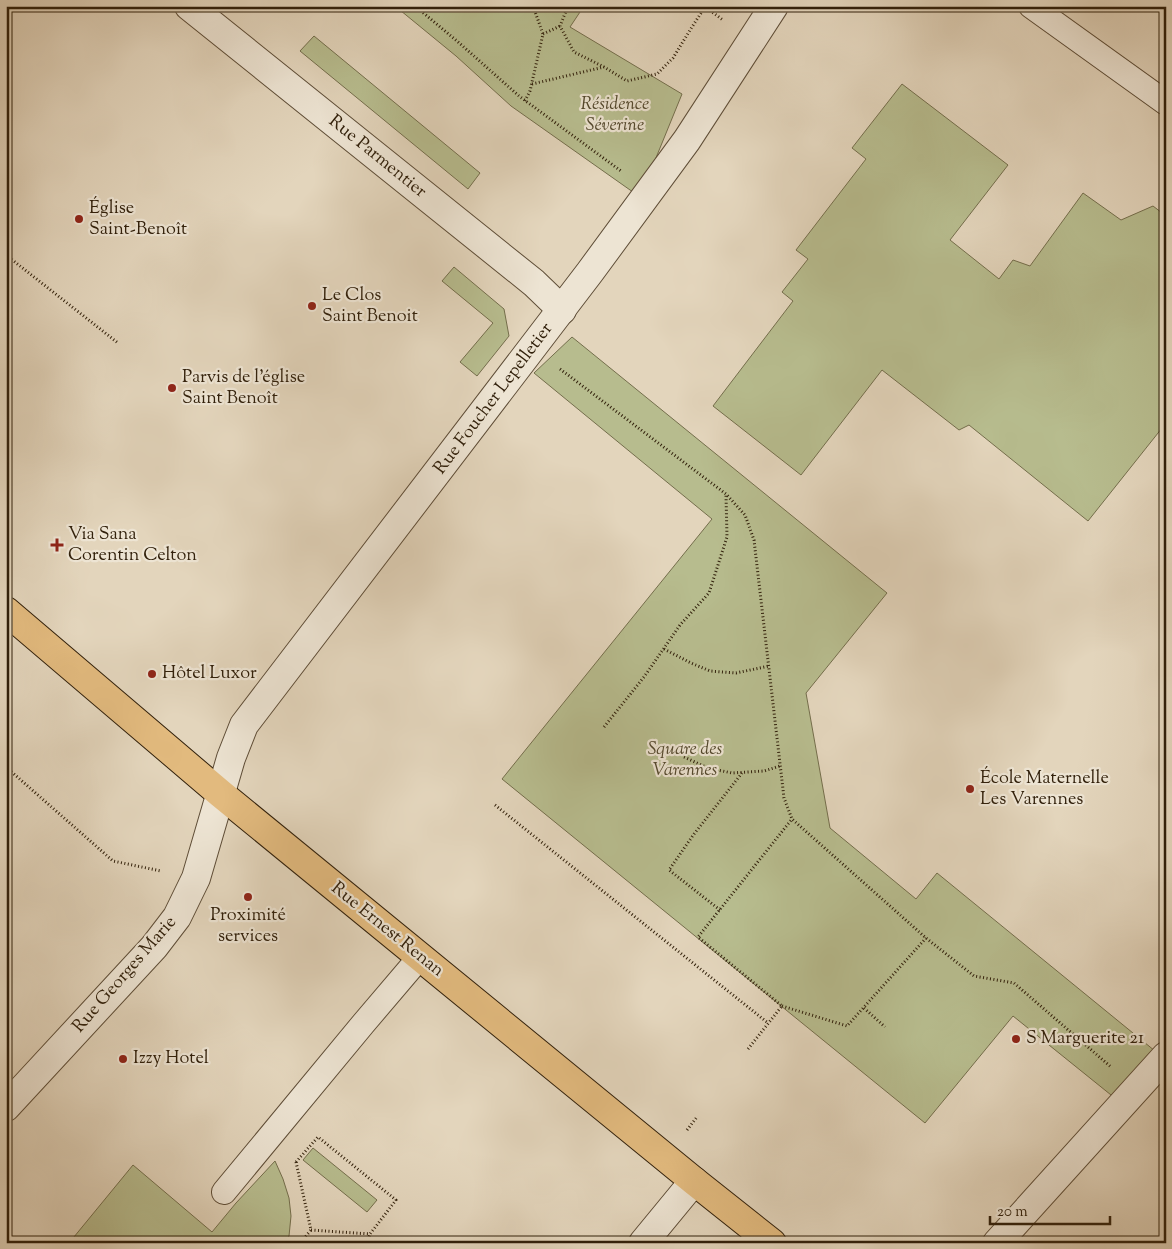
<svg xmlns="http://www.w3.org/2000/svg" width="1172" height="1249" viewBox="0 0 1172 1249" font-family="'Sorts Mill Goudy',serif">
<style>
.green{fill:#b7bc8e;stroke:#746e4c}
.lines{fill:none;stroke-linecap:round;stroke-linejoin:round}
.service-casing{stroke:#5e4d37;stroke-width:26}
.minor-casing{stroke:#5e4d37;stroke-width:30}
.primary-casing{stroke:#31200b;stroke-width:30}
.path{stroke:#31200b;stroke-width:3;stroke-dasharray:1 2.5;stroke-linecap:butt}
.service{stroke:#ede4d3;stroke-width:24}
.minor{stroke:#ede4d3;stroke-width:28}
.primary{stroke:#e2ba7e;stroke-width:28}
.poi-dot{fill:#8f2418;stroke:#ede4d3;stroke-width:2}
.labels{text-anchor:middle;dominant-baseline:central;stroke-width:4.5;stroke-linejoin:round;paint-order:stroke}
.park-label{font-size:18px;font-style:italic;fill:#52472c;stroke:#ede4d3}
.street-label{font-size:18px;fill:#31200b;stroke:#ede4d3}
.poi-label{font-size:18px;fill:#31200b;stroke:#ede4d3;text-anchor:start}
</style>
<rect width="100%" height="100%" fill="#e3d5bc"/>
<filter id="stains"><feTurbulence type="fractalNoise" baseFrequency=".004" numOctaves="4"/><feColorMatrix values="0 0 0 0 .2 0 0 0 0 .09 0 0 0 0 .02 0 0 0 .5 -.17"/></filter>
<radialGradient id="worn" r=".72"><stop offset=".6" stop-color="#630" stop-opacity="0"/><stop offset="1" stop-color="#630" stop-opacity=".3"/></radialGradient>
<!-- green -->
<g class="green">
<path d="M395 6H584L570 27 682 94 640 197 511 106 456 56Z"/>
<path d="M314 36 480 173 468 189 300 51Z"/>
<path d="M902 84 1008 165 950 240 999 279 1013 260 1030 266 1083 193 1121 220 1153 206 1166 216V423L1088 521 969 425 959 430 882 370 801 475 713 406 793 301 782 292 808 259 796 250 866 159 852 148Z"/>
<path d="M454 267 504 309 509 336 477 376 460 362 493 323 442 281Z"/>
<path d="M572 337 887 593 806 693 830 828 916 899 937 873 1155 1051 1116 1099 1013 1016 925 1123 502 779 712 519 534 373Z"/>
<path d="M313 1148 377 1200 367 1212 303 1160Z"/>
<path d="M275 1161 283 1179 289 1198 291 1216 289 1236 285 1243H69L133 1165 212 1232 236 1203Z"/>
</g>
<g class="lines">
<!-- service casing -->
<g class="service-casing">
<g id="service">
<path d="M1031 6 1166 103"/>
<path d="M224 1192 363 1024 420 957"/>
</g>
</g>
<!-- minor casing -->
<g class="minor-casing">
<g id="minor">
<path d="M189 6 534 283 562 310"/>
<path d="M6 1107 154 947 177 917 196 878 231 758 244 725 590 272 687 140 774 6"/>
<path d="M643 1243 694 1181"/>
<path d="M997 1243 1166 1056"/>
</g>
</g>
<!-- primary casing -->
<g class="primary-casing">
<path id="primary" d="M6 611 221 794 694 1181 772 1243"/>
</g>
<!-- path -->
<g class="path">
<path d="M415 6 457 41 519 96 621 171"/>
<path d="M568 6 560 26 574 52 604 67 627 81 657 74 673 58 692 27 705 7 723 20"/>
<path d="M543 34 560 26"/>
<path d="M532 84 604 67"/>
<path d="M525 101 530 91 543 34 533 6"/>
<path d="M6 255 118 343"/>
<path d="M560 369 726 494 745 515 754 540 784 798 792 819 926 938 974 976 1014 983 1111 1067"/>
<path d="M664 649 691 663 710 671 736 673 769 666"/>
<path d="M604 727 644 677 680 625 709 593 727 537 726 495"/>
<path d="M684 757 708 768 732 773 764 771 780 766"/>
<path d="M6 767 113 861 161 871"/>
<path d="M495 805 768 1023"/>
<path d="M720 910 669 870 694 834 742 773"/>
<path d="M782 1006 847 1026 926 938"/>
<path d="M864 1008 885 1027"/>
<path d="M748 1049 782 1006 698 937 792 819"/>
<path d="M687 1130 697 1117"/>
<path d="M296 1162 318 1137 396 1200 370 1234 311 1230"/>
<path d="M296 1162 311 1230 300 1243"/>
<path d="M367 1243 370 1234"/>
</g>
<!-- service -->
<use href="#service" class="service"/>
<!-- minor -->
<use href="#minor" class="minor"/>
<!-- primary -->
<use href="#primary" class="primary"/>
</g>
<!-- markers -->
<g class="poi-dot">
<circle cx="79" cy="219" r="5"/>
<circle cx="312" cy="306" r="5"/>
<circle cx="172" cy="388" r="5"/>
<path d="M54.5 537.5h5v5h5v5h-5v5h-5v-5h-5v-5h5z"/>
<circle cx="152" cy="674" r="5"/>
<circle cx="970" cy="789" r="5"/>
<circle cx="248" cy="897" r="5"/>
<circle cx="1016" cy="1039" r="5"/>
<circle cx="123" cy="1059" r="5"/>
</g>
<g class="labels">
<!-- park labels -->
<g class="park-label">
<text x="615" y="105">Résidence<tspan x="615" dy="21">Séverine</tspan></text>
<text x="685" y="750">Square des<tspan x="685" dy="21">Varennes</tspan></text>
</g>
<!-- street labels -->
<g class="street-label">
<text transform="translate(377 157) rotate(39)">Rue Parmentier</text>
<text transform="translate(494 399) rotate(-53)">Rue Foucher Lepelletier</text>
<text transform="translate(387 930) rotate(39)">Rue Ernest Renan</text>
<text transform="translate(125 975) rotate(-49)">Rue Georges Marie</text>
</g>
<!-- poi labels -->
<g class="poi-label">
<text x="89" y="209">Église<tspan x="89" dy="21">Saint-Benoît</tspan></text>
<text x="322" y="296">Le Clos<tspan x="322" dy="21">Saint Benoit</tspan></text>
<text x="182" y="378">Parvis de l'église<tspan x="182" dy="21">Saint Benoît</tspan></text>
<text x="68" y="535">Via Sana<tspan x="68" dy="21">Corentin Celton</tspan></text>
<text x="162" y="674">Hôtel Luxor</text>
<text x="980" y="779">École Maternelle<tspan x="980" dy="21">Les Varennes</tspan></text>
<text x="248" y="916" text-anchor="middle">Proximité<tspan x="248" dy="21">services</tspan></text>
<text x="1026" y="1039">S Marguerite 21</text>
<text x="133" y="1059">Izzy Hotel</text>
</g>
</g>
<!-- margin -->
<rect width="1172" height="1249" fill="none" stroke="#e3d5bc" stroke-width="25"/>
<rect x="8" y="8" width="1157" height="1234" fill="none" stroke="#31200b" stroke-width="2.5"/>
<rect x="12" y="12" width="1147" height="1224" fill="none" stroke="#31200b"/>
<!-- scale -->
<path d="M990 1216v8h120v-8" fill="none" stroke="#31200b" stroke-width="2.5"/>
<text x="997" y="1216" font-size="15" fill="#31200b" stroke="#ede4d3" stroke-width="4" paint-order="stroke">20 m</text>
<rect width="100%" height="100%" filter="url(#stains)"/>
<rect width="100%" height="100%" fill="url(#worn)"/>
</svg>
